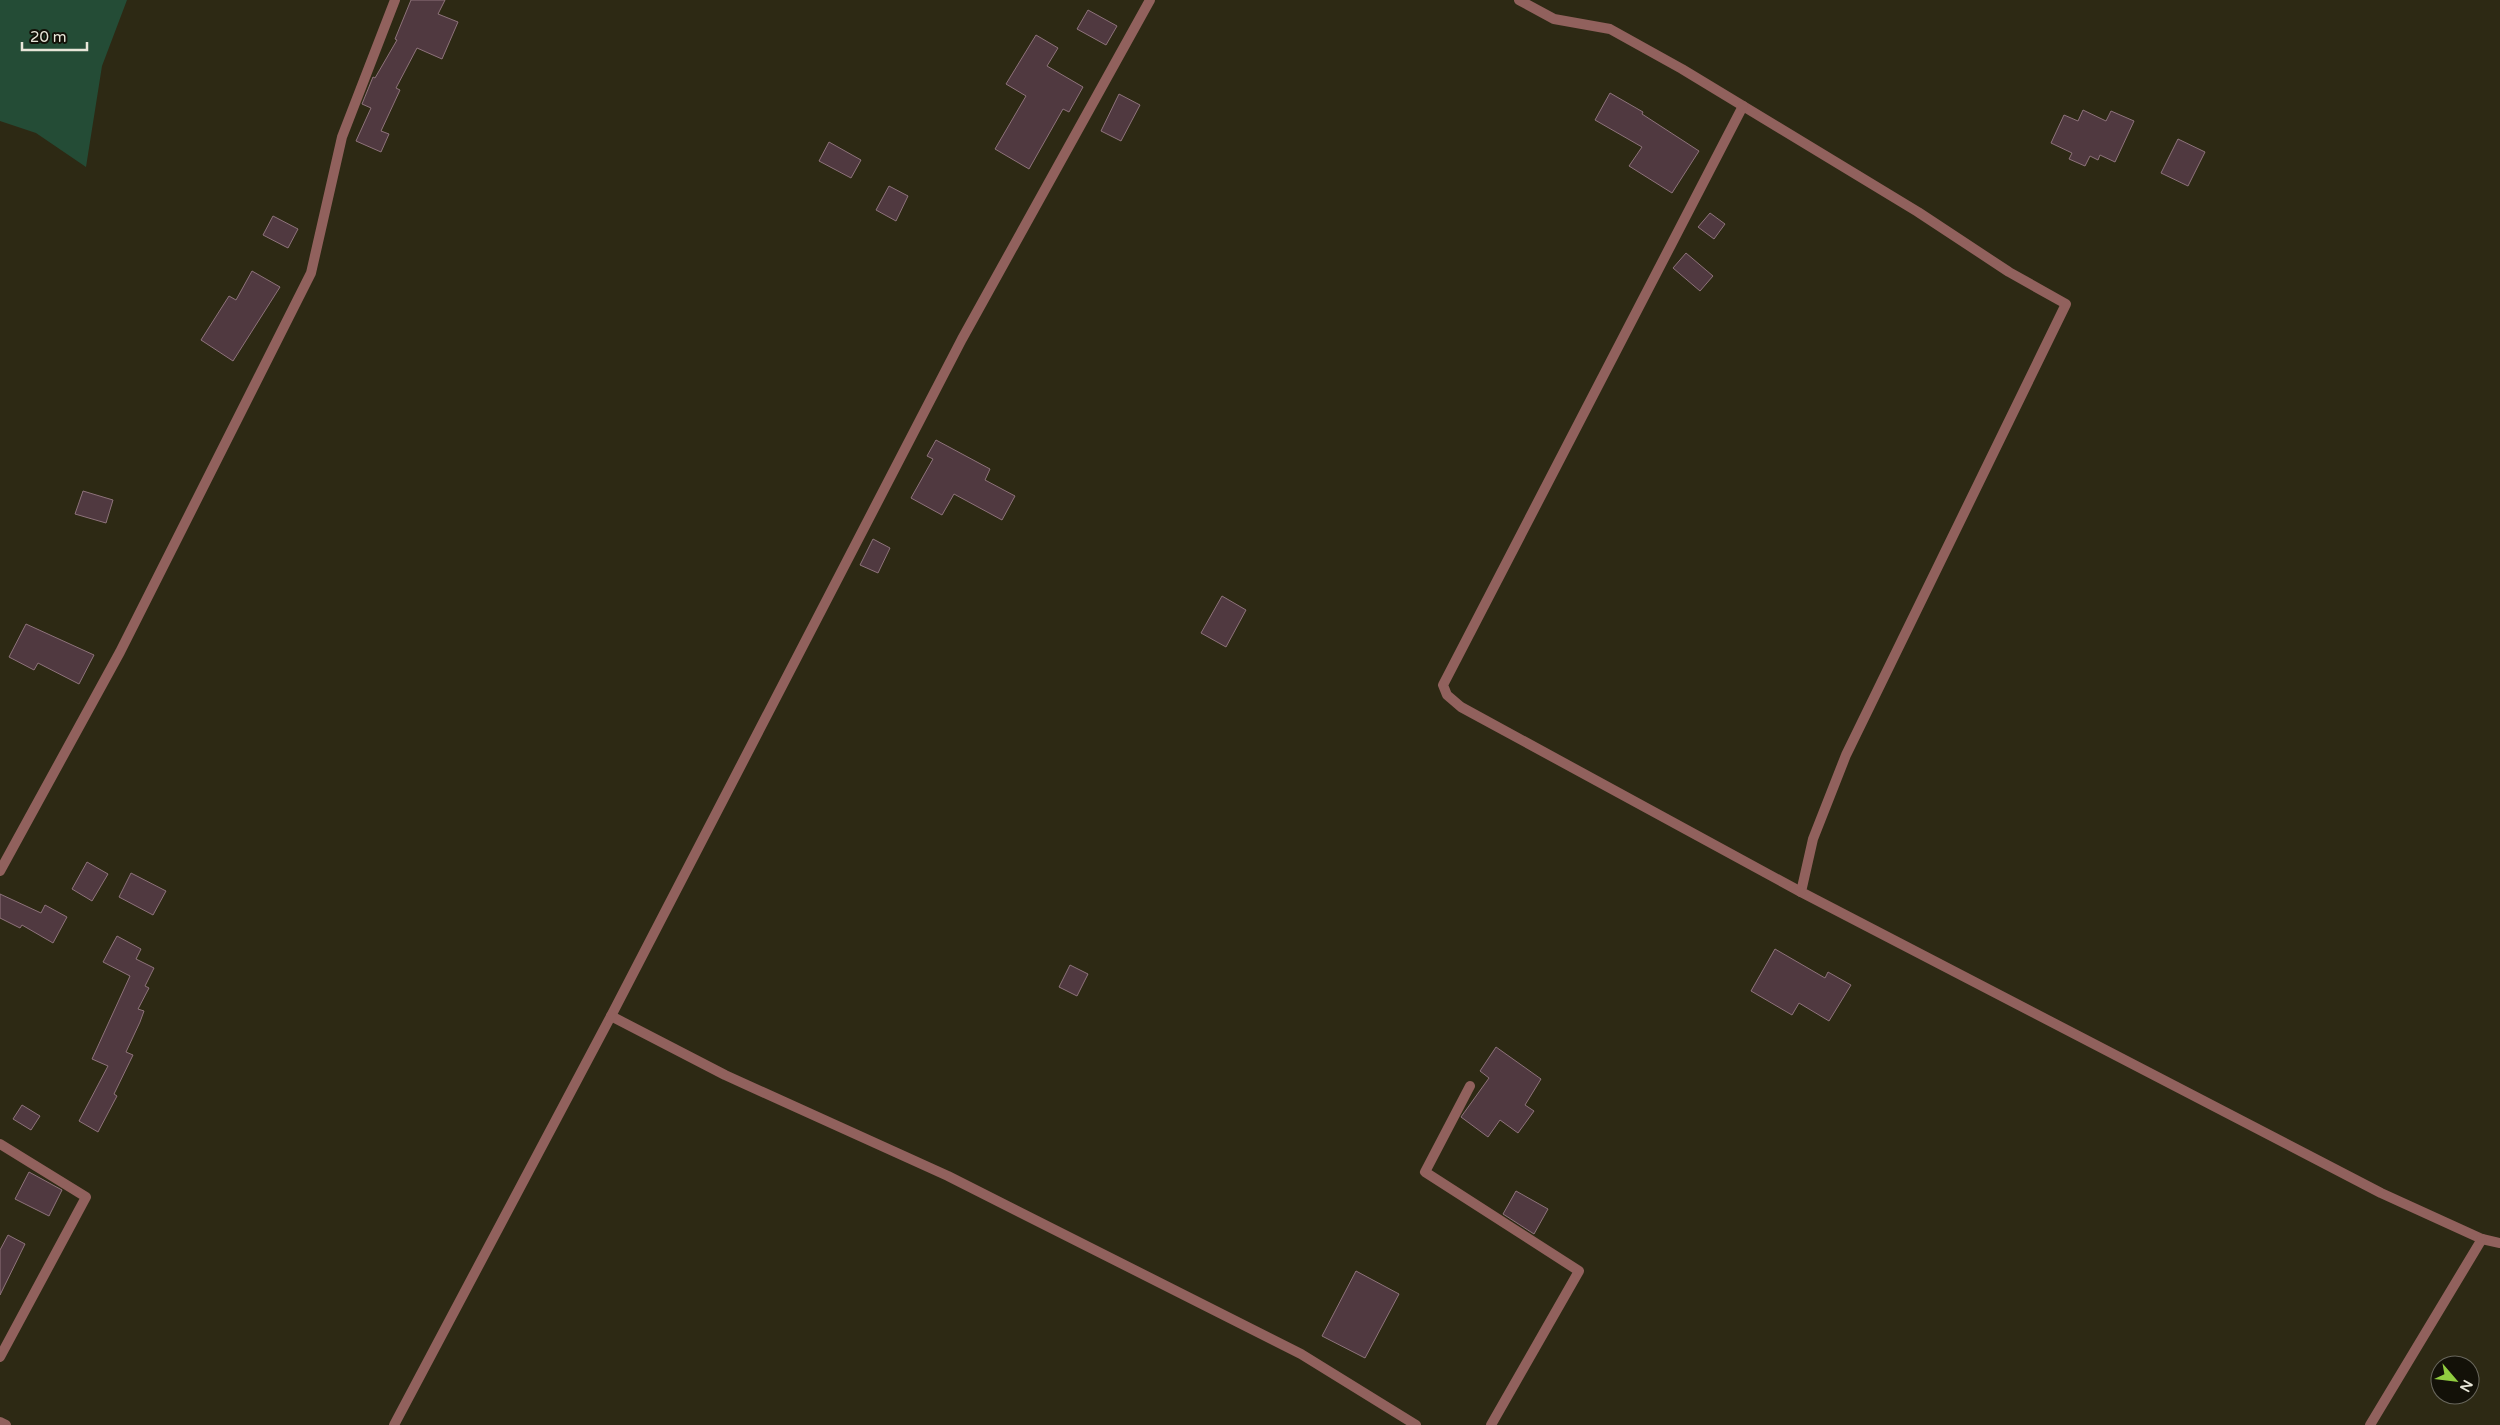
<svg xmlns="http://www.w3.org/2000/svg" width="2500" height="1425" viewBox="0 0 2500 1425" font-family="'Varela Round',sans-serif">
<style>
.green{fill:#244c36}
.building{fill:#503940;stroke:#8e737b}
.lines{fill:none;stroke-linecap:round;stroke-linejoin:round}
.street{stroke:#91615d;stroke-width:10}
</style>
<rect width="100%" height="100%" fill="#2d2914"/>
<!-- green -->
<path class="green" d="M0 0H127L102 66 86 167 36 133 0 121Z"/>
<!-- building -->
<g class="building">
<path d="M411 0H445L438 14 458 22 442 59 417 48 396 88 400 90 381 131 389 134 381 152 356 141 371 108 362 104 373 77 375 78 397 40 395 39Z"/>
<path d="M1088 10 1117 26 1106 45 1077 29Z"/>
<path d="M1036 35 1058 48 1047 66 1083 87 1069 112 1063 109 1029 169 995 149 1026 96 1006 84Z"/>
<path d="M1610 93 1643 112 1642 114 1699 151 1672 193 1629 166 1642 147 1595 120Z"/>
<path d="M1119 94 1140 105 1121 141 1101 131Z"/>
<path d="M2083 110 2106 121 2111 111 2134 121 2115 162 2100 155 2098 160 2090 156 2085 166 2069 159 2072 153 2051 143 2064 115 2078 121Z"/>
<path d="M2178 139 2205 152 2188 186 2161 173Z"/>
<path d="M829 142 861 160 851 178 819 161Z"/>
<path d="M889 186 908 196 896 221 876 210Z"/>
<path d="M1710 213 1725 224 1714 239 1698 227Z"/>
<path d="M273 216 298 229 288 248 263 235Z"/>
<path d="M1686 253 1713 276 1700 291 1673 268Z"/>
<path d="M252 271 280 287 233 361 201 340 229 296 236 300Z"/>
<path d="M936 440 990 469 985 480 1015 496 1002 520 954 494 942 515 911 498 933 459 927 456Z"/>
<path d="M83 491 113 500 106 523 75 514Z"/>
<path d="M873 539 890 548 878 573 860 565Z"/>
<path d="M1222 596 1246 610 1226 647 1201 633Z"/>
<path d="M26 624 94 655 79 684 38 663 34 670 9 657Z"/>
<path d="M87 862 108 874 92 901 72 889Z"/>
<path d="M131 873 166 891 153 915 119 897Z"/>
<path d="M0 894 41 913 45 905 67 917 53 943 22 925 20 928 0 918Z"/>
<path d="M117 936 141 949 136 959 154 968 145 986 149 988 138 1009 144 1011 140 1022 126 1052 133 1055 114 1094 117 1096 98 1132 79 1121 108 1066 92 1059 130 976 103 962Z"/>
<path d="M1775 949 1825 978 1828 972 1851 985 1829 1021 1799 1003 1792 1015 1751 991Z"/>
<path d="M1070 965 1088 974 1077 996 1059 987Z"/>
<path d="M1496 1047 1541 1079 1525 1105 1534 1111 1518 1133 1500 1120 1488 1137 1461 1117 1489 1078 1480 1071Z"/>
<path d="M22 1105 40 1116 31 1130 13 1119Z"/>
<path d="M29 1172 62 1190 49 1216 15 1199Z"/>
<path d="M1516 1191 1548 1209 1534 1234 1503 1214Z"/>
<path d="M8 1235 25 1244 0 1295V1250Z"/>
<path d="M1356 1271 1399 1294 1365 1358 1322 1336Z"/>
</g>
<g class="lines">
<!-- street -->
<g class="street">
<path d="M1519 0 1554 19 1610 29 1682 69 1918 212 2009 272 2066 304 1846 755 1813 839 1801 892 2381 1193 2482 1239 2500 1243"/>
<path d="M1743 106 1443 685 1447 695 1461 707 1801 892"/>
<path d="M0 871 120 652 311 273 342 137 395 0"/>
<path d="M611 1016 725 1075 948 1176 1301 1354 1416 1425"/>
<path d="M1470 1086 1425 1172 1579 1271 1491 1425"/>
<path d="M0 1144 86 1197 0 1357"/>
<path d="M0 1422 6 1425"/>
<path d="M394 1425 611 1016 962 339 1150 0"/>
<path d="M2370 1425 2482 1239"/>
</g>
</g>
<!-- north arrow -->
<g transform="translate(2455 1380) rotate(118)"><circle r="24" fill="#131108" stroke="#68665c"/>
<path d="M0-4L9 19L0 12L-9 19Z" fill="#91cd40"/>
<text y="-8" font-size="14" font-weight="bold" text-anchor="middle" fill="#e8e6d9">N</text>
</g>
<!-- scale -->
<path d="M22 42v8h65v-8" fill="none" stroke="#e8e6d9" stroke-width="2.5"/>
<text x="30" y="42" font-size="15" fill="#e8e6d9" stroke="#131108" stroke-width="4" paint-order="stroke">20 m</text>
</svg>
